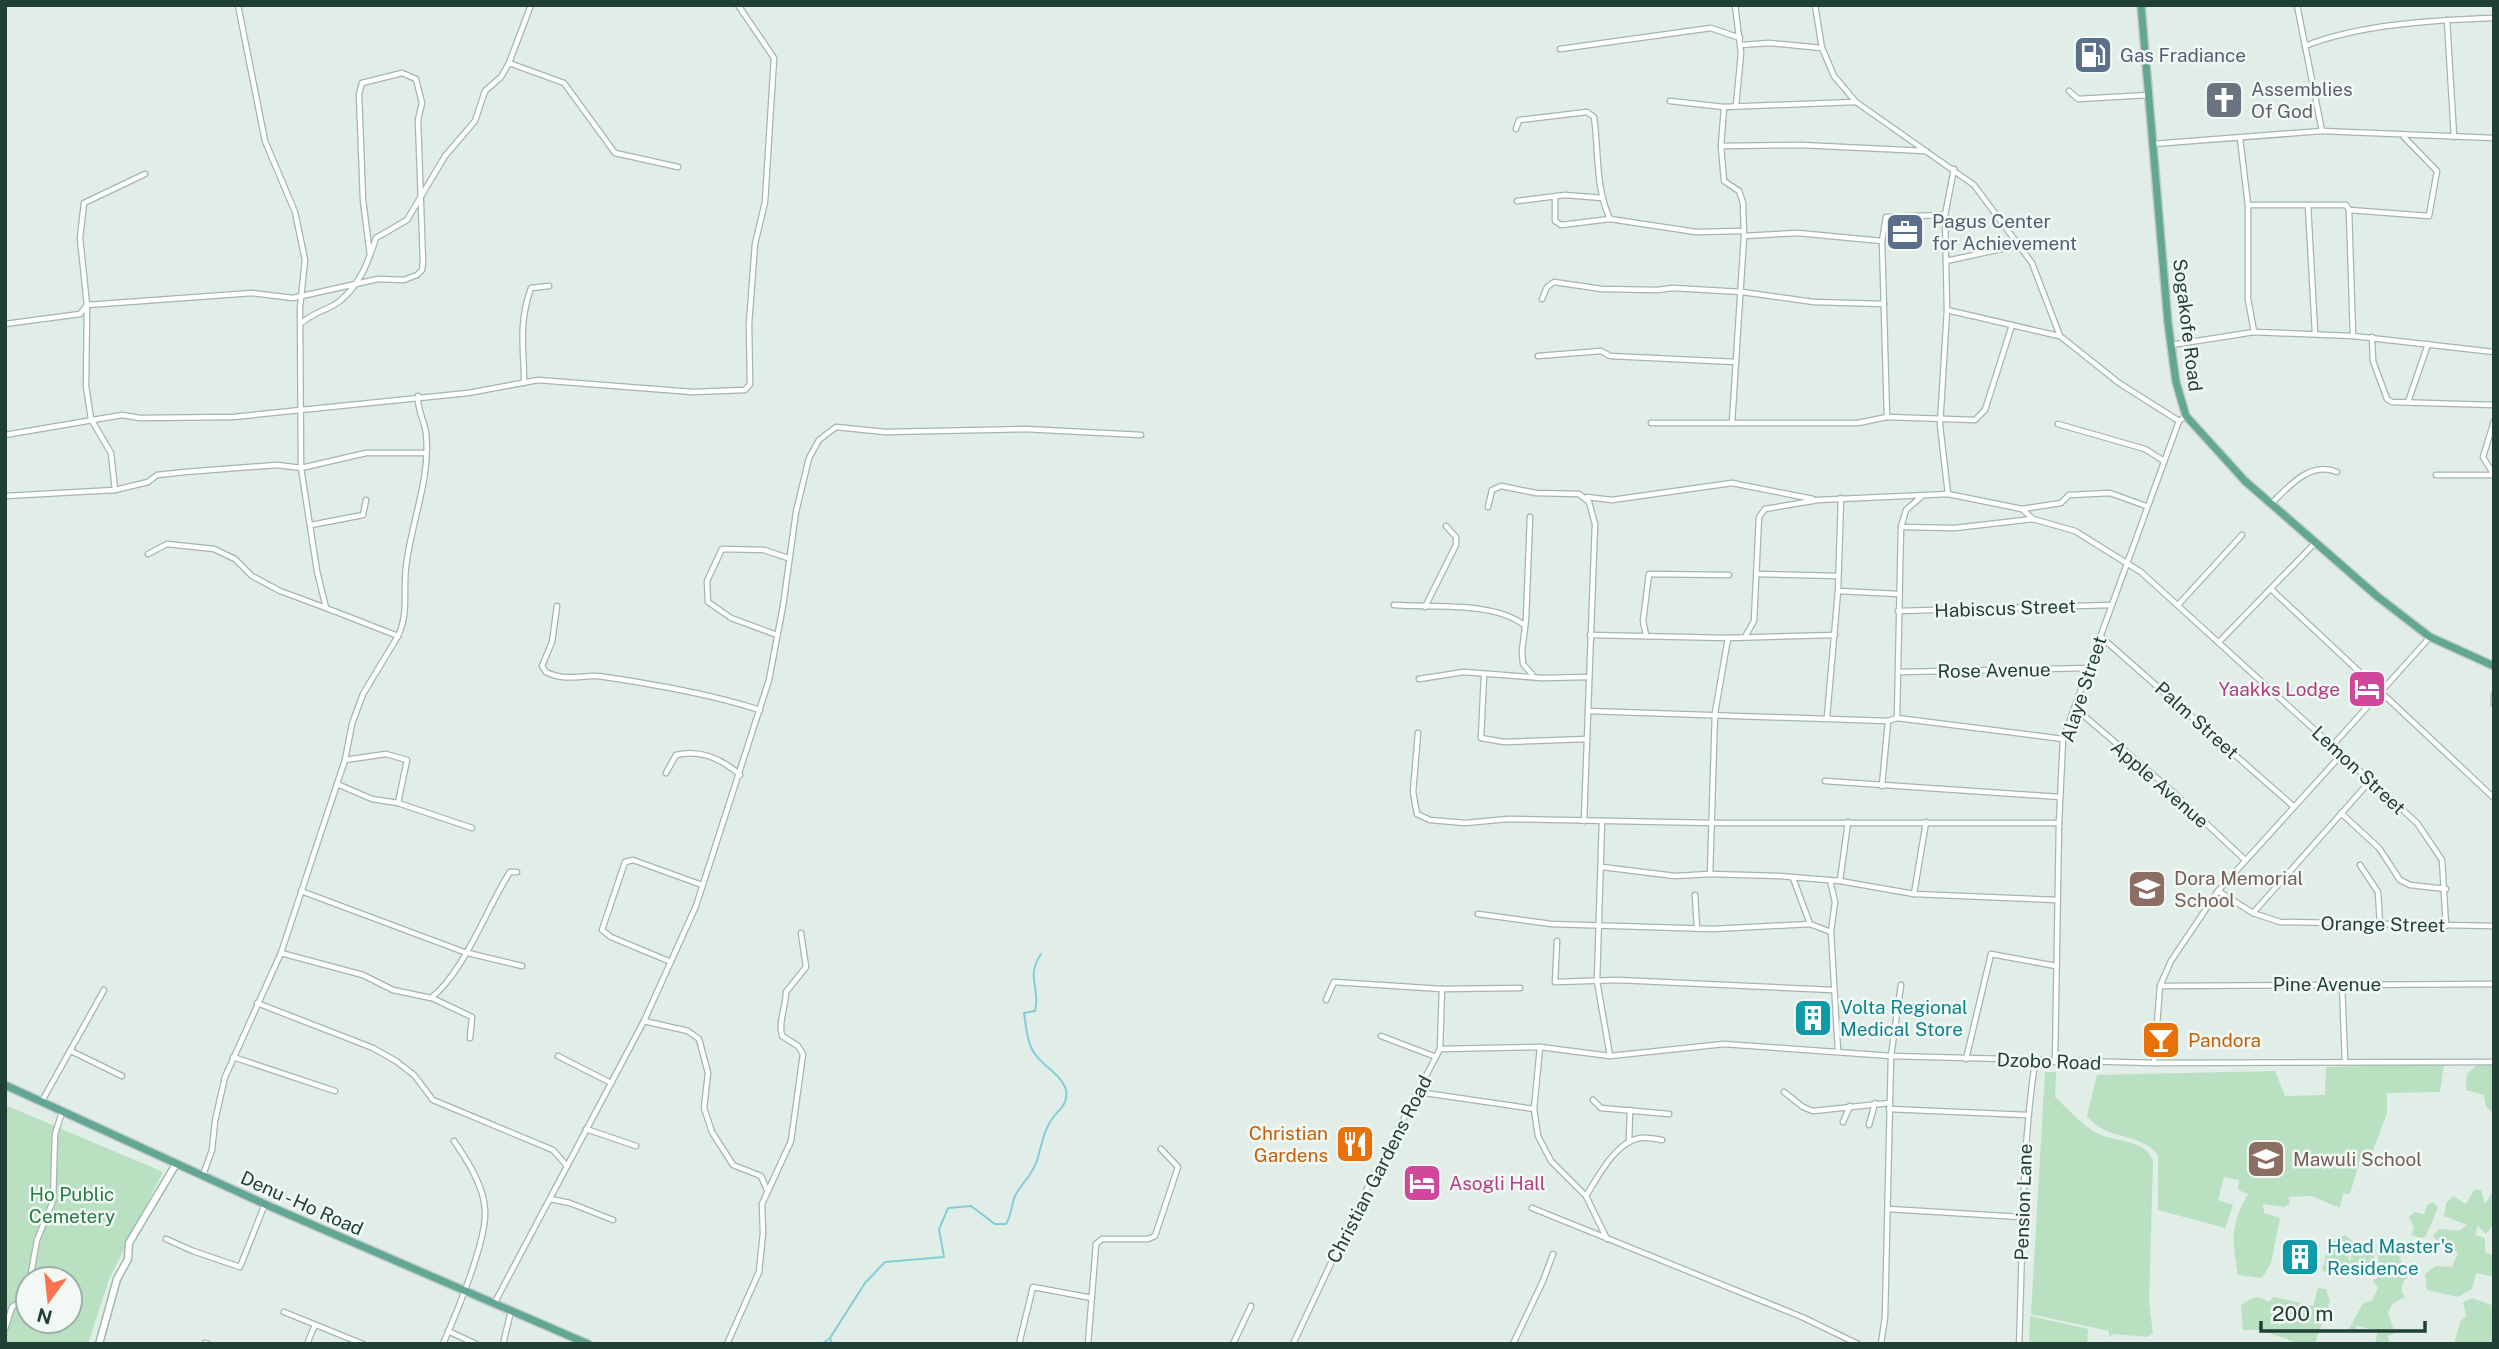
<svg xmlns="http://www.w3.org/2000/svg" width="2499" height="1349" viewBox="0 0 2499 1349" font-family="'Public Sans',sans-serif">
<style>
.green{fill:#b8e0c1;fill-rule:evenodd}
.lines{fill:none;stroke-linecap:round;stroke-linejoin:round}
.stream{stroke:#84cdd7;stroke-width:2}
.street-casing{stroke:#a3b6ae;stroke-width:7}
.secondary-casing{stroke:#9ebaaf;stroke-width:9}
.primary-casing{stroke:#c1cac7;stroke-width:10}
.street{stroke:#fff;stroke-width:4.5}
.secondary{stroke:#fff;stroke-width:6}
.primary{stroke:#62a793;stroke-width:7}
.labels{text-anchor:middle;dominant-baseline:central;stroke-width:5;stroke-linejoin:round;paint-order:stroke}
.service-label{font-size:19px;fill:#4e5e75;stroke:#f2f9f5;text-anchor:start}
.worship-label{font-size:19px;fill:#5b616d;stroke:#f2f9f5;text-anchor:start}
.street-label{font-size:19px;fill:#204036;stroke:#f2f9f5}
.hotel-label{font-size:19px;fill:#b23c85;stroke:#f2f9f5;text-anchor:end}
.education-label{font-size:19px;fill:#785e54;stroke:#f2f9f5;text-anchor:start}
.culture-label{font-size:19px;fill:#0d838f;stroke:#f2f9f5;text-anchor:start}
.food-label{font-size:19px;fill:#c56008;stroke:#f2f9f5;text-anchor:start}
.park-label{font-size:19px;fill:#267a44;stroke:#f2f9f5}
</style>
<rect width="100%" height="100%" fill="#e1ede7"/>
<!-- green -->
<g class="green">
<path d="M2489 1063 2494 1067V1115L2486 1106 2484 1095 2466 1090 2467 1074 2476 1066Z"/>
<path d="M2444 1064 2440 1092 2387 1093V1113L2371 1156H2361L2350 1194 2343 1193 2340 1208 2312 1196 2288 1197 2290 1203 2285 1207 2263 1204 2264 1213 2280 1218 2271 1263 2262 1278 2238 1275C2232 1239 2230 1226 2248 1194L2238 1190 2239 1180 2224 1177 2218 1200 2233 1205 2225 1228 2158 1210V1155C2136 1129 2111 1144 2087 1116L2097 1075 2275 1071 2285 1096 2325 1095 2326 1067Z"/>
<path d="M2045 1072H2056L2055 1097C2066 1107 2085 1128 2097 1133 2116 1143 2144 1138 2153 1161L2149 1303 2153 1333 2148 1337 2113 1334 2109 1337V1331L2031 1314Z"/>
<path d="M5 1105 163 1172 109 1279 88 1344H5ZM28 1279H70V1321H28Z"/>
<path d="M2494 1189V1224L2486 1234 2478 1226 2475 1235 2485 1238V1252L2494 1256V1277L2476 1273 2472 1289 2458 1297 2427 1290 2425 1274 2436 1266 2452 1267 2458 1253 2438 1243 2433 1235 2440 1229 2459 1231 2467 1225 2444 1216 2446 1203 2453 1196 2466 1204 2474 1190H2481L2485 1204Z"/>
<path d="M2433 1202 2438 1207 2426 1236 2421 1238 2411 1235 2414 1227 2409 1217 2415 1212 2424 1214 2427 1205Z"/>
<path d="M2345 1235 2355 1244 2376 1250 2371 1268 2350 1263 2353 1249 2347 1255 2352 1267H2341L2330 1275 2322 1270 2330 1243Z"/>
<path d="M2385 1246 2398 1252 2407 1279 2404 1280 2401 1291 2405 1297 2392 1304 2388 1313 2395 1333 2388 1336 2390 1344H2375L2378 1331 2357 1326 2354 1333 2349 1329 2363 1303 2372 1301 2378 1288 2373 1280 2380 1277 2378 1254Z"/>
<path d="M2318 1288 2326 1289 2330 1301 2315 1344H2302L2260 1330H2243L2241 1305C2252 1298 2257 1294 2268 1302L2274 1297 2313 1306Z"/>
<path d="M2472 1298 2494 1306V1344H2454L2460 1322 2466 1316 2463 1302Z"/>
<path d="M2030 1316 2088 1329 2087 1344H2029Z"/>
</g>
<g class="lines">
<!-- stream -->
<g class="stream">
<path d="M822 1344 830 1338"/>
<path d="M832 1344 830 1338 865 1283 885 1262 944 1257 939 1229 948 1208 971 1206 995 1224H1006C1012 1215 1011 1203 1016 1194 1022 1183 1032 1175 1036 1163 1041 1150 1042 1135 1050 1122 1056 1111 1069 1106 1066 1090 1062 1075 1043 1066 1035 1054 1027 1044 1026 1025 1024 1013L1035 1011C1041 987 1025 978 1041 954"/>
</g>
<!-- street casing -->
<g class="street-casing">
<g id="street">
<path d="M1735 5 1741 53 1736 106"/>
<path d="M1815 5 1822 48 1834 76 1856 102 1974 185 2032 263 2060 336 2119 383 2179 421"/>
<path d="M2447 20 2454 137"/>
<path d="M1741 45 1769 43 1822 48"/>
<path d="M2305 46C2360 24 2435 20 2494 18"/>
<path d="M1560 49 1711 28 1740 38"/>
<path d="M509 63 564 83 615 153 678 167"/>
<path d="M2069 91 2078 99 2149 95"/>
<path d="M1670 101 1724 107 1855 102"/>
<path d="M1724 107 1721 146 1801 145 1926 151"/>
<path d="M1516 129 1519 120 1587 112 1594 117C1599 152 1595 187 1610 219"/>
<path d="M2322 131 2494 138"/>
<path d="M2240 138 2248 205V299L2254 332"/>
<path d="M2153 144 2322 131 2297 5"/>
<path d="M1721 146 1724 181 1739 191 1743 203 1744 236 1732 423"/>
<path d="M1555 197V221L1561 225 1610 219 1696 232 1743 231"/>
<path d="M1517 201 1565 195 1603 198"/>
<path d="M2248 205H2346L2349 210 2353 336 2494 352"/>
<path d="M2308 205 2315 333"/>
<path d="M2349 210 2429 216 2437 171 2404 137"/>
<path d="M1744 236 1798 233 1882 241 1886 217 1945 215"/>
<path d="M1882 241 1887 417"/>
<path d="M1946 261 2020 245"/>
<path d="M1542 299 1547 287 1554 282 1602 289 1657 290 1673 288 1742 292 1814 302 1884 304"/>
<path d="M1947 310 2059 336"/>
<path d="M303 322C315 311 330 310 341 300 361 283 368 262 376 238L407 220 445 156 475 121 485 91 501 77 509 63 531 5"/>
<path d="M5 324 80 314 87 305 252 293 293 298 378 279 404 280 417 275 422 270 423 262 418 120 422 103 416 79 402 73 362 83 359 94 363 200 370 255"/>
<path d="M2372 337 2373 361 2387 399 2392 402 2494 405"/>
<path d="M2171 345 2254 332 2353 336"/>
<path d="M1538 356 1601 351 1610 356 1736 362"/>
<path d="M524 383C524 346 518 325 531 288L549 286"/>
<path d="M2408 402 2428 344"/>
<path d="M2494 421 2483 457 2494 475"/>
<path d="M1651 423H1858L1887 417 1975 420 1985 410 2012 325"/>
<path d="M2058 424 2145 449 2164 461"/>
<path d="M5 435 122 415 140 418 233 417 468 393 538 380 693 392 745 390 750 384 749 324 755 244 765 202 774 58 738 5"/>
<path d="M2436 475H2494"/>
<path d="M115 490 111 453 91 419 86 386 87 305 80 238 84 203 145 174"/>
<path d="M1948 494 1940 425 1947 310 1945 215 1954 169"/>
<path d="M5 496 115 490 148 482 157 475 185 472 277 465 301 468 366 453H425"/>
<path d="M1587 497 1612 500 1732 483 1813 499"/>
<path d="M2271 504C2289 486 2310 461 2337 472"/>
<path d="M1488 507 1492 490 1501 486 1536 493 1579 494 1589 502 1595 524 1584 821"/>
<path d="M2022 509 2061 503 2069 495 2110 493 2146 506"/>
<path d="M1530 517 1526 619 1522 651 1523 664 1532 674"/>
<path d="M311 525 363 515 366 500"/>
<path d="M1901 527 1955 528 2033 519 2075 531 2141 572 2417 823 2442 860 2446 926"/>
<path d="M148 554 167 544 214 549 235 559 252 576 280 591 326 608"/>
<path d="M1757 574 1838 576"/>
<path d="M2272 590 2494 798"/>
<path d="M1838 591 1898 594"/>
<path d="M1394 605C1432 608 1493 601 1524 625"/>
<path d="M2178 605 2242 535"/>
<path d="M557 606 552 642 542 666 546 672C568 683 584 673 605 677 657 685 710 694 760 710"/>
<path d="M1425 607 1456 545V537L1446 526"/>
<path d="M1898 611 2111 605"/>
<path d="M777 635 731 618 708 602 707 581 722 549 764 550 788 558"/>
<path d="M1590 635 1728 638 1835 635"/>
<path d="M1646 635 1643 621 1649 574 1729 575"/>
<path d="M1746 635 1754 621 1759 517 1765 509 1818 500 1948 494 2022 509 2033 519"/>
<path d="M398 636C409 613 403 591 406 567 411 522 431 479 426 433 424 419 417 410 418 396"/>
<path d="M2100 636 2293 806"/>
<path d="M2219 642 2315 543"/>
<path d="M1900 672 2089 668"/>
<path d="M1484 675 1481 738 1504 742 1587 739"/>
<path d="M1419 679 1464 672 1542 678 1589 677"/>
<path d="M2494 695V704"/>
<path d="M2075 708 2173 792 2245 860"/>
<path d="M1588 711 1888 721 1897 718 2063 739"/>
<path d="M1827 717 1838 591 1841 498"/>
<path d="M1897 718 1901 527 1906 510 1921 497"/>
<path d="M1418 733 1413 792 1417 814 1430 820 1465 823 1508 819 1713 823H2059"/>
<path d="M2333 745 2430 637"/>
<path d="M345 760 386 754 407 760 398 803"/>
<path d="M666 773 676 755C701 749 722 759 740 775"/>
<path d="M1825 781 2060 797"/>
<path d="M337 784 372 799 398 803 472 828"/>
<path d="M1882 786 1888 721"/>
<path d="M2341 813 2379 848 2400 880 2410 885 2446 889"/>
<path d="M1602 821 1597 981 1610 1056"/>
<path d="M2360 865 2378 892 2380 925"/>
<path d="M1602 867 1675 876 1710 874 1779 876 1840 881 1914 894 2057 900"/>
<path d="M1710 874 1715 713 1728 638"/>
<path d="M1793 878 1810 924"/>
<path d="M1830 880 1835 902 1831 932 1838 1051"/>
<path d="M1840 881 1848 822"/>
<path d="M301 891 464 952 522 966"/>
<path d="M2218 891 2342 754"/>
<path d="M1914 894 1926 822"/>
<path d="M1695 895 1697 929"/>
<path d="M2253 913 2371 780"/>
<path d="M1478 914 1551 924 1713 929 1810 924 1831 932"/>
<path d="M1557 941 1555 982 1618 980 1833 990"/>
<path d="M281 953 363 975 393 990 431 998C465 971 486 909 510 872H517"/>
<path d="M671 962 611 937 602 930 625 862 633 860 702 885"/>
<path d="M2342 984 2345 1062"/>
<path d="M2160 986 2494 984"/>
<path d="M432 998 472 1017 470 1038"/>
<path d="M1326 1000 1334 982 1442 989 1520 988"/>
<path d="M257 1003 373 1048 396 1061 414 1075 433 1100 553 1150 567 1166"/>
<path d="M644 1021 688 1031 699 1039 708 1073 704 1108 712 1132 733 1165 761 1176 767 1190"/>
<path d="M1381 1036 1436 1057"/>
<path d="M1540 1047 1534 1109 1538 1136 1551 1161 1586 1196 1607 1239"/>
<path d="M1440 1049 1540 1047 1610 1056 1724 1044 1891 1056 1901 985"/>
<path d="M71 1051 122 1076"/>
<path d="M558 1056 611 1083"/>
<path d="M233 1057 335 1091"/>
<path d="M1966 1059 1991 954 2056 966"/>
<path d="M2055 1062 2059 823 2063 739 2179 421 2186 416"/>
<path d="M2154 1063 2160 986 2171 961 2218 891 2253 913 2280 922 2494 926"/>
<path d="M1418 1092 1534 1109"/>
<path d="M1784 1092 1803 1107 1813 1111 1889 1103"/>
<path d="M1593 1100 1601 1108 1669 1114"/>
<path d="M42 1101 104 990"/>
<path d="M1889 1109 2027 1115"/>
<path d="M1843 1122 1850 1106"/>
<path d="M1869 1125 1875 1103"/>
<path d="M586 1129 636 1146"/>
<path d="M1629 1142 1630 1110"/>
<path d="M203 1175 212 1150 215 1121 225 1077 281 953 345 760 352 724 363 694 398 636 326 608 317 571 301 468 300 307 305 260 295 212 265 141 238 5"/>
<path d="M1586 1196C1598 1177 1615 1142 1640 1138 1646 1137 1655 1139 1662 1140"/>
<path d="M550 1199 570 1203 613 1220"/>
<path d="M1532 1208 1802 1317 1858 1344"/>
<path d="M1888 1209 2021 1217"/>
<path d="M166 1239 193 1251 240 1267 265 1204"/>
<path d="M30 1279 37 1240 53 1201 55 1134 62 1112"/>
<path d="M494 1304 644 1021 696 906 769 680 783 606 796 512 809 458 819 440 836 427 885 432 1025 429 1141 435"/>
<path d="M284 1312 363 1344"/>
<path d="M5 1329 12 1307 28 1296"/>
<path d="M448 1331 476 1344"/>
<path d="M205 1343 208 1344"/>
<path d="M307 1344 315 1325"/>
<path d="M443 1344C456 1314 487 1240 485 1210 484 1186 467 1160 454 1141"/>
<path d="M503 1344 511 1311"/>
<path d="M727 1344 759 1272 763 1233 762 1204 791 1141 803 1054 798 1046 782 1036C778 1022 786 1006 786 992L806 967 801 933"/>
<path d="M1019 1344 1033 1287 1092 1298"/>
<path d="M1088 1344 1096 1244 1102 1239H1148L1155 1236 1178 1167 1161 1149"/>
<path d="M1233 1344 1251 1306"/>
<path d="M1293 1344 1332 1261 1351 1231 1363 1197 1440 1049 1442 989"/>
<path d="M1513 1344 1543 1281 1553 1254"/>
<path d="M1881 1344 1885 1317 1891 1056 2154 1063 2494 1062"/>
<path d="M2019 1344C2023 1249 2021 1156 2035 1062"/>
</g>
</g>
<!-- secondary casing -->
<g class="secondary-casing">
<path id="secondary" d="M99 1344 117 1279 128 1259 129 1243 176 1164"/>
</g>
<!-- primary casing -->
<g class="primary-casing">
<g id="primary">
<path d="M2141 5 2168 323 2176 382 2186 416 2245 481 2378 597 2430 637 2494 666"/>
<path d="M5 1085 269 1206 588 1344"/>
</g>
</g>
<!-- street -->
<use href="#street" class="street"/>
<!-- secondary -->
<use href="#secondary" class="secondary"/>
<!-- primary -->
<use href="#primary" class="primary"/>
</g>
<!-- icons -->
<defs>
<g id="fuel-square" transform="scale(2.0125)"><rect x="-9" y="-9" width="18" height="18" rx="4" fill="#5c6f8a" stroke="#f2f9f5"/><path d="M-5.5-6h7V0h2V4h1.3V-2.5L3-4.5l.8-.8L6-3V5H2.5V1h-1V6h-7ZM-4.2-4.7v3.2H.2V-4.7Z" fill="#fff"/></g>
<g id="church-square" transform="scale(2.0125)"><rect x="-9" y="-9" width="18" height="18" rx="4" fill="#6b7280" stroke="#f2f9f5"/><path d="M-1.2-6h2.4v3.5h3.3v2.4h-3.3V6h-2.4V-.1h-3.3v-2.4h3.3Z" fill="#fff"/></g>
<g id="office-square" transform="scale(2.0125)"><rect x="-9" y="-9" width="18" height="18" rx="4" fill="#5c6f8a" stroke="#f2f9f5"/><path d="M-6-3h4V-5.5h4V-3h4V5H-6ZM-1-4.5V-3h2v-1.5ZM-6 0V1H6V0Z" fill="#fff"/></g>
<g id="hotel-square" transform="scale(2.0125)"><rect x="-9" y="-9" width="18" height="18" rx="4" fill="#d1479c" stroke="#f2f9f5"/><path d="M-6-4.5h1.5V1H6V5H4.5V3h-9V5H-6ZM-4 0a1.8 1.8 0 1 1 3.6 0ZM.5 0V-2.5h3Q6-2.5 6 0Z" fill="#fff"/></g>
<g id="school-square" transform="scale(2.0125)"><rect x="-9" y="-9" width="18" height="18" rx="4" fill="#8d6e63" stroke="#f2f9f5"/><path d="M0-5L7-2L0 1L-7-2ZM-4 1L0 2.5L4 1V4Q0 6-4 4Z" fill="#fff"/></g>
<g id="building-square" transform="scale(2.0125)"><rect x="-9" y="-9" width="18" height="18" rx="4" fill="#0f9aa8" stroke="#f2f9f5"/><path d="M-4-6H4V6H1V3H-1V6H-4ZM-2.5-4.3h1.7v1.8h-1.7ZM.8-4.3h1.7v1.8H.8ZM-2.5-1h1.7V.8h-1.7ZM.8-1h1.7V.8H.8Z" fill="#fff"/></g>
<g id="bar-square" transform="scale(2.0125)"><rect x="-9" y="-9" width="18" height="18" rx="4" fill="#e8710a" stroke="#f2f9f5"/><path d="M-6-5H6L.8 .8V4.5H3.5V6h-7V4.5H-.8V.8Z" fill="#fff"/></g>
<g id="restaurant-square" transform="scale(2.0125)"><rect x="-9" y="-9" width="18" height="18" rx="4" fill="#e8710a" stroke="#f2f9f5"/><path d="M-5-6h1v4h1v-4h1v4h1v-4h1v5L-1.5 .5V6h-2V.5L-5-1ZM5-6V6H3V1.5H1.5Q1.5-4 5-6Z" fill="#fff"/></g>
</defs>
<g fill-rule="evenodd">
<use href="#fuel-square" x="2093" y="55"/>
<use href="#church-square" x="2224" y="100"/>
<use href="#office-square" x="1905" y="232"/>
<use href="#hotel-square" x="2367" y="689"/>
<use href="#school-square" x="2147" y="889"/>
<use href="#building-square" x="1813" y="1018"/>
<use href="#bar-square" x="2161" y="1040"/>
<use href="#restaurant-square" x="1355" y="1144"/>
<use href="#school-square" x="2266" y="1159"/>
<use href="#hotel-square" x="1422" y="1183"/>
<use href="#building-square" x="2300" y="1257"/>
</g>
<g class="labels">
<!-- service labels -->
<g class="service-label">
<text x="2120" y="55">Gas Fradiance</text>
<text x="1932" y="221">Pagus Center<tspan x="1932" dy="22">for Achievement</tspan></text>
</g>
<!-- worship labels -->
<g class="worship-label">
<text x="2251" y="89">Assemblies<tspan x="2251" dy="22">Of God</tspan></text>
</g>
<!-- street labels -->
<g class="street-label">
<text transform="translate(2188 325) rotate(83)">Sogakofe Road</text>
<text transform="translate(2005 608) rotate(-2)">Habiscus Street</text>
<text transform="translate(1994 670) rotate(-1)">Rose Avenue</text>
<text transform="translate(2083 689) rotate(-72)">Alaye Street</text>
<text transform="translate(2197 720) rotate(42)">Palm Street</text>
<text transform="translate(2359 770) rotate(43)">Lemon Street</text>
<text transform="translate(2160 784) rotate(41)">Apple Avenue</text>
<text transform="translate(2383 924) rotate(1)">Orange Street</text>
<text x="2327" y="984">Pine Avenue</text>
<text transform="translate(2049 1061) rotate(2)">Dzobo Road</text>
<text transform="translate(1379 1169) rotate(-63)">Christian Gardens Road</text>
<text transform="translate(2023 1202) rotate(-88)">Pension Lane</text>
<text transform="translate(302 1203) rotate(24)">Denu - Ho Road</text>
</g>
<!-- hotel labels -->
<g class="hotel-label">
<text x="2340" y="689">Yaakks Lodge</text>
<text x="1449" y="1183" text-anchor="start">Asogli Hall</text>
</g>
<!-- education labels -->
<g class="education-label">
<text x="2174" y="878">Dora Memorial<tspan x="2174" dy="22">School</tspan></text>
<text x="2293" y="1159">Mawuli School</text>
</g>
<!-- culture labels -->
<g class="culture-label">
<text x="1840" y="1007">Volta Regional<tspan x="1840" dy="22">Medical Store</tspan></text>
<text x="2327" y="1246">Head Master's<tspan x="2327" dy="22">Residence</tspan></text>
</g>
<!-- food labels -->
<g class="food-label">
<text x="2188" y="1040">Pandora</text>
<text x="1328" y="1133" text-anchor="end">Christian<tspan x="1328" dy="22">Gardens</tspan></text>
</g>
<!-- park labels -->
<g class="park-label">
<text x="72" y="1194">Ho Public<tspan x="72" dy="22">Cemetery</tspan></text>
</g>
</g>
<!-- border -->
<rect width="2499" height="1349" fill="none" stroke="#204036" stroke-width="14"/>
<!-- north arrow -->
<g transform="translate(49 1300) rotate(195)"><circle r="33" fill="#f2f9f5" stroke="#9eafa9" stroke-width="2"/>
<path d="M0-5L12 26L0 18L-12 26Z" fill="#fe734e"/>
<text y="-10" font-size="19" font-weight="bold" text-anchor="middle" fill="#204036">N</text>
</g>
<!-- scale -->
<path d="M2261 1321v10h164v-10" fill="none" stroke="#204036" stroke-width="3.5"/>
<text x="2272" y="1321" font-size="21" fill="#204036" stroke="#f2f9f5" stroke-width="5" paint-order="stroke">200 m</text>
</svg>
